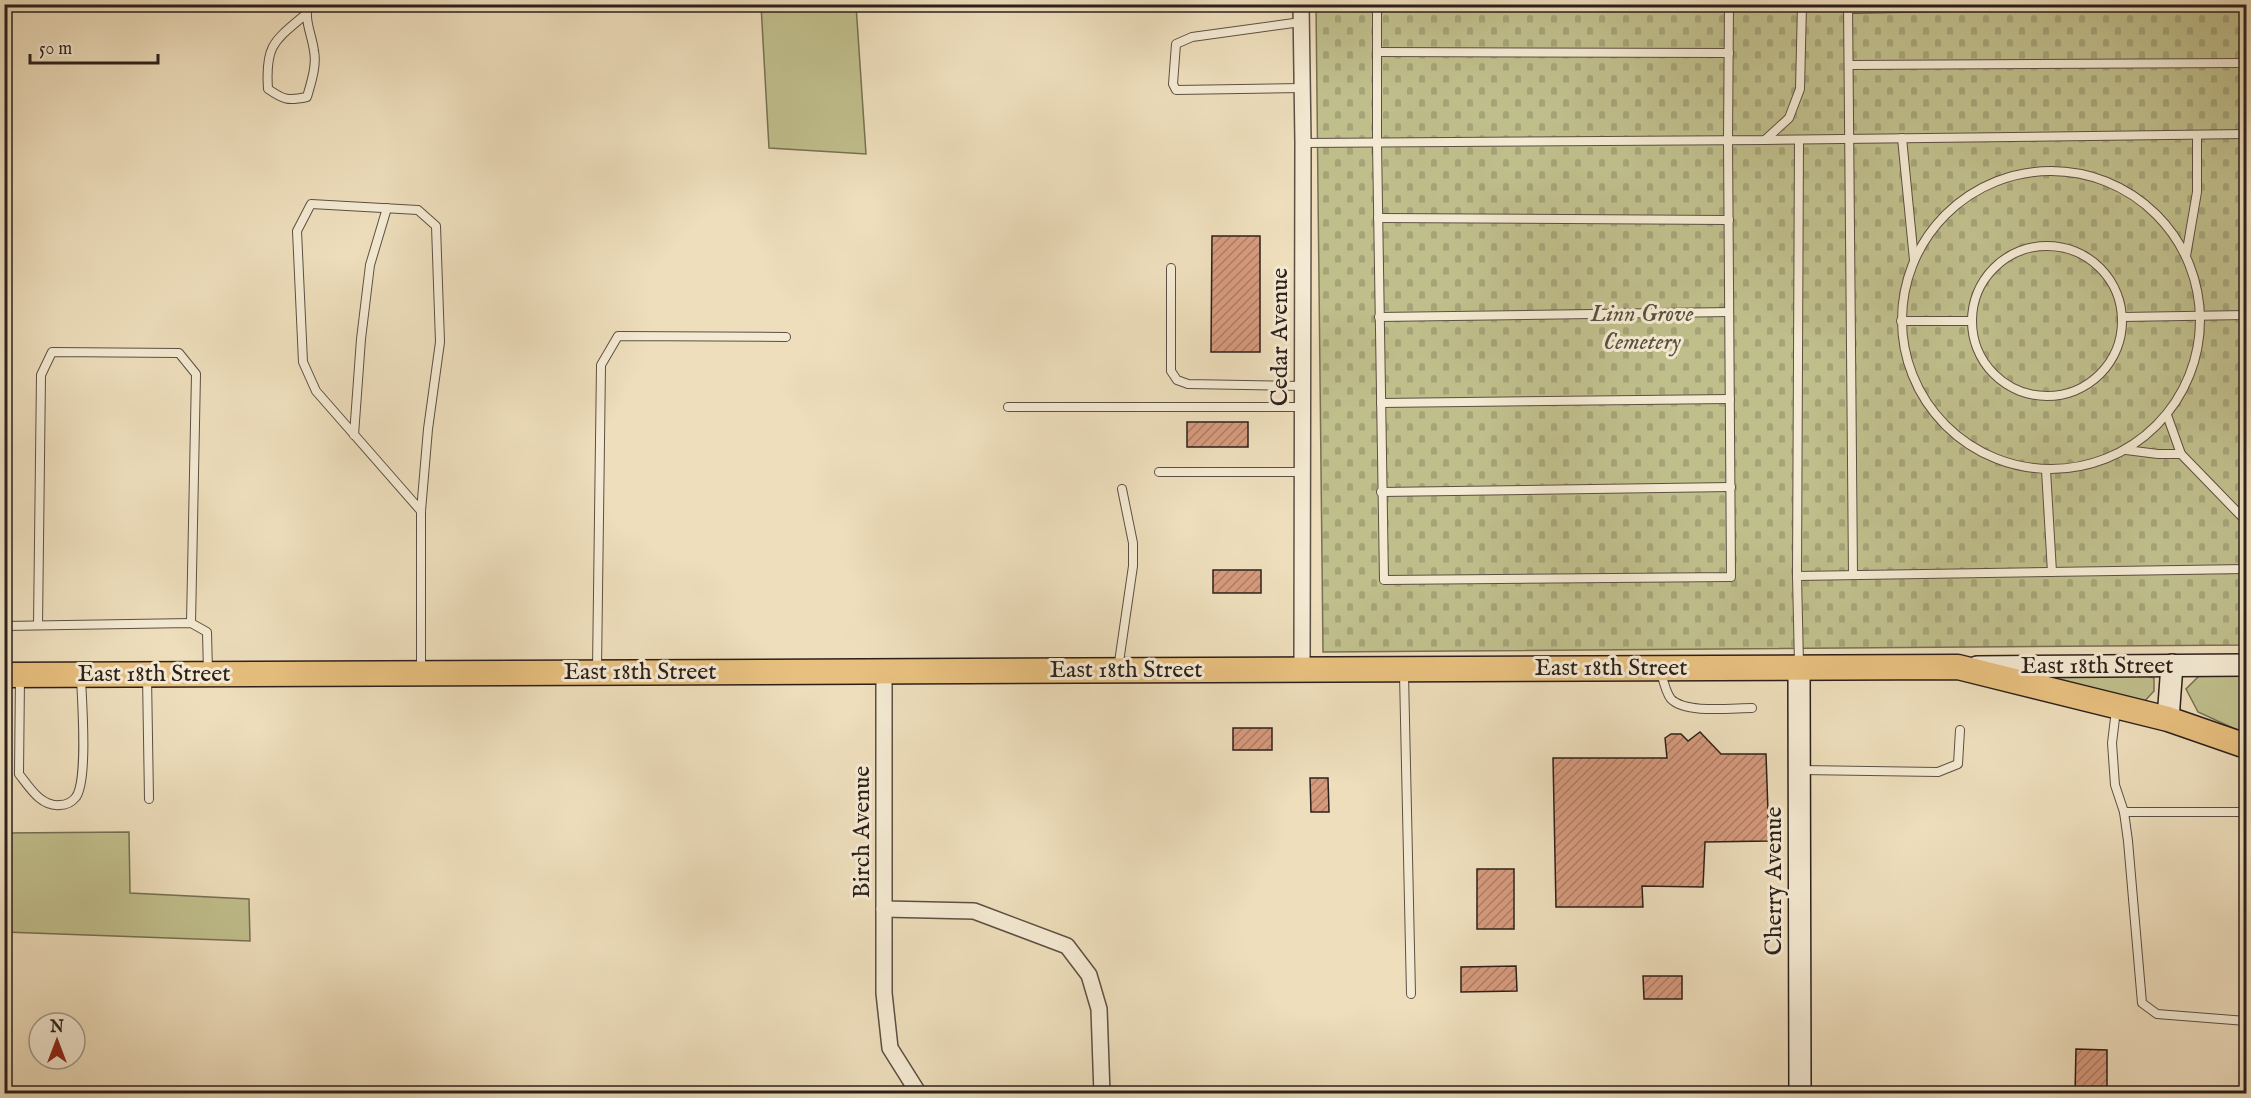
<svg xmlns="http://www.w3.org/2000/svg" width="2251" height="1098" viewBox="0 0 2251 1098" font-family="'IM FELL English',serif">
<style>
.grass{fill:#c0bf8c;stroke:#767054;stroke-width:1.5}
.cemetery{fill:url(#cemetery-stones);stroke:#767054;stroke-width:1.5}
.building{fill:url(#building-hatch);stroke:#2c201b;stroke-width:1.5}
.lines{fill:none;stroke-linecap:round;stroke-linejoin:round}
.lane-casing{stroke:#5c5043;stroke-width:10}
.street-casing{stroke:#5c5043;stroke-width:18}
.secondary-casing{stroke:#2c201b;stroke-width:24}
.primary-casing{stroke:#2c201b;stroke-width:27}
.lane{stroke:#f4ead3;stroke-width:8}
.street{stroke:#f4ead3;stroke-width:15}
.secondary{stroke:#f4ead3;stroke-width:21}
.primary{stroke:#e7bf7e;stroke-width:24}
.labels{text-anchor:middle;dominant-baseline:central;stroke-width:6;stroke-linejoin:round;paint-order:stroke}
.park-label{font-size:24px;font-style:italic;fill:#58503d;stroke:#f4ead3}
.street-label{font-size:24px;fill:#2c201b;stroke:#f4ead3}
</style>
<defs>
<pattern id="cemetery-stones" width="16" height="16" patternUnits="userSpaceOnUse" patternTransform="scale(1.5)"><rect width="16" height="16" fill="#c0bf8c"/><path d="M2 7V4a2 2 0 0 1 4 0v3zM10 15v-3a2 2 0 0 1 4 0v3z" fill="#a5a478"/></pattern>
<pattern id="building-hatch" width="6" height="6" patternUnits="userSpaceOnUse" patternTransform="scale(1.5)"><rect width="6" height="6" fill="#d69a7d"/><path d="M-1 1l2-2M0 6l6-6M5 7l2-2" fill="none" stroke="#ae7d66"/></pattern>
</defs>
<rect width="100%" height="100%" fill="#eedebc"/>
<filter id="stains"><feTurbulence type="fractalNoise" baseFrequency=".00333" numOctaves="4"/><feColorMatrix values="0 0 0 0 .2 0 0 0 0 .09 0 0 0 0 .02 0 0 0 .5 -.17"/></filter>
<radialGradient id="worn" r=".72"><stop offset=".6" stop-color="#630" stop-opacity="0"/><stop offset="1" stop-color="#630" stop-opacity=".3"/></radialGradient>
<!-- grass -->
<g class="grass">
<path d="M761 5H856L866 154 769 148Z"/>
<path d="M2141 674 2154 678V691L2143 703 2031 675Z"/>
<path d="M2201 674 2246 676V734L2198 712 2186 689Z"/>
<path d="M129 832 130 893 249 899 250 941 5 932V833Z"/>
</g>
<!-- cemetery -->
<path class="cemetery" d="M1316 5H2246V645L1323 652Z"/>
<!-- building -->
<g class="building">
<path d="M1212 236H1260V352H1211Z"/>
<rect x="1187" y="422" width="61" height="25"/>
<rect x="1213" y="570" width="48" height="23"/>
<rect x="1233" y="728" width="39" height="22"/>
<path d="M1700 732 1721 754H1766L1769 841 1705 842 1703 887 1642 886 1643 907H1556L1553 758H1667L1665 738 1671 734H1681L1688 741Z"/>
<path d="M1310 778H1328L1329 812H1311Z"/>
<rect x="1477" y="869" width="37" height="60"/>
<path d="M1516 966 1517 991 1461 992V967Z"/>
<path d="M1643 976H1682V999H1644Z"/>
<path d="M2076 1049 2107 1050V1094H2075Z"/>
</g>
<g class="lines">
<!-- lane casing -->
<g class="lane-casing">
<g id="lane">
<path d="M1377 4V143L1384 580 1731 577 1728 140 1729 4"/>
<path d="M1848 4 1853 575"/>
<path d="M1848 9 2120 4"/>
<path d="M306 14C274 41 265 45 268 89 284 100 288 101 307 97 311 83 317 65 314 51 312 35 304 21 308 4"/>
<path d="M1301 22 1192 37 1176 44 1173 84 1176 90 1302 88"/>
<path d="M1377 52 1729 53"/>
<path d="M1849 65 2246 63"/>
<path d="M1902 138 1914 260"/>
<path d="M1765 140 2246 134"/>
<path d="M1799 140 1797 576 2246 569"/>
<path d="M1303 143 1765 140 1789 118 1800 89 1802 4"/>
<circle cx="2051" cy="320" r="149"/>
<path d="M1378 218 1729 220"/>
<circle cx="2047" cy="321" r="75"/>
<path d="M2186 256 2197 192V135"/>
<path d="M1171 268V371L1177 380 1188 384 1303 386"/>
<path d="M1379 317 1729 312"/>
<path d="M2122 317 2246 315"/>
<path d="M1901 321H1972"/>
<path d="M1381 403 1730 399"/>
<path d="M1008 407H1303"/>
<path d="M2167 415 2181 454 2246 521"/>
<path d="M354 435 361 339 370 265 387 208"/>
<path d="M2126 450 2158 454H2181"/>
<path d="M2046 470 2052 572"/>
<path d="M1159 472H1301"/>
<path d="M1381 492 1731 487"/>
<path d="M421 511 316 391 303 362 297 231 311 204 418 210 436 226 440 342 428 429 421 511V669"/>
<path d="M1797 576 1799 665"/>
<path d="M38 625 41 375 52 352 179 353 196 374 191 623"/>
<path d="M4 626 191 623 207 632 208 672"/>
<path d="M597 669 601 365 618 336 786 337"/>
<path d="M1118 669 1133 566V543L1122 489"/>
<path d="M1661 672C1663 680 1666 693 1671 699 1686 714 1732 708 1752 708"/>
<path d="M1404 674 1411 994"/>
<path d="M147 676 149 799"/>
<path d="M20 677 19 774C30 788 41 807 60 805 66 805 72 802 76 797 88 780 82 702 81 678"/>
<path d="M2116 710 2112 743 2115 785 2124 812 2128 841 2142 1003 2157 1014 2246 1021"/>
<path d="M1801 770 1938 772 1958 764 1960 730"/>
<path d="M2124 812H2246"/>
</g>
</g>
<!-- street casing -->
<g class="street-casing">
<g id="street">
<path d="M1301 4 1303 143 1302 670"/>
<path d="M884 671V993L890 1048 919 1094"/>
<path d="M884 909 974 911 1067 946 1089 975 1099 1009 1102 1094"/>
</g>
</g>
<!-- secondary casing -->
<g class="secondary-casing">
<g id="secondary">
<path d="M1799 667 1800 1094"/>
<path d="M1977 667 2246 665"/>
<path d="M2168 719 2172 665"/>
</g>
</g>
<!-- primary casing -->
<g class="primary-casing">
<path id="primary" d="M4 675 1958 667 2168 719 2246 746"/>
</g>
<!-- lane -->
<use href="#lane" class="lane"/>
<!-- street -->
<use href="#street" class="street"/>
<!-- secondary -->
<use href="#secondary" class="secondary"/>
<!-- primary -->
<use href="#primary" class="primary"/>
</g>
<g class="labels">
<!-- park labels -->
<g class="park-label">
<text x="1642" y="314">Linn Grove<tspan x="1642" dy="28">Cemetery</tspan></text>
</g>
<!-- street labels -->
<g class="street-label">
<text transform="translate(1280 337) rotate(-90)">Cedar Avenue</text>
<text x="2097" y="666">East 18th Street</text>
<text x="1611" y="668">East 18th Street</text>
<text x="1126" y="670">East 18th Street</text>
<text x="640" y="672">East 18th Street</text>
<text x="154" y="674">East 18th Street</text>
<text transform="translate(862 832) rotate(-90)">Birch Avenue</text>
<text transform="translate(1774 881) rotate(-90)">Cherry Avenue</text>
</g>
</g>
<!-- margin -->
<rect width="2251" height="1098" fill="none" stroke="#eedebc" stroke-width="24"/>
<rect x="6" y="6" width="2239" height="1086" fill="none" stroke="#2c201b" stroke-width="3"/>
<rect x="12" y="12" width="2227" height="1074" fill="none" stroke="#2c201b" stroke-width="1.5"/>
<!-- north arrow -->
<g transform="translate(57 1041)"><circle r="28" fill="#f4ead3" stroke="#a49989" stroke-width="1.5"/>
<path d="M0-4.5L10 22L0 15L-10 22Z" fill="#8f2418"/>
<text y="-9" font-size="16" font-weight="bold" text-anchor="middle" fill="#2c201b">N</text>
</g>
<!-- scale -->
<path d="M30 54v9h128v-9" fill="none" stroke="#2c201b" stroke-width="3"/>
<text x="39" y="54" font-size="18" fill="#2c201b" stroke="#f4ead3" stroke-width="4.5" paint-order="stroke">50 m</text>
<rect width="100%" height="100%" filter="url(#stains)"/>
<rect width="100%" height="100%" fill="url(#worn)"/>
</svg>
